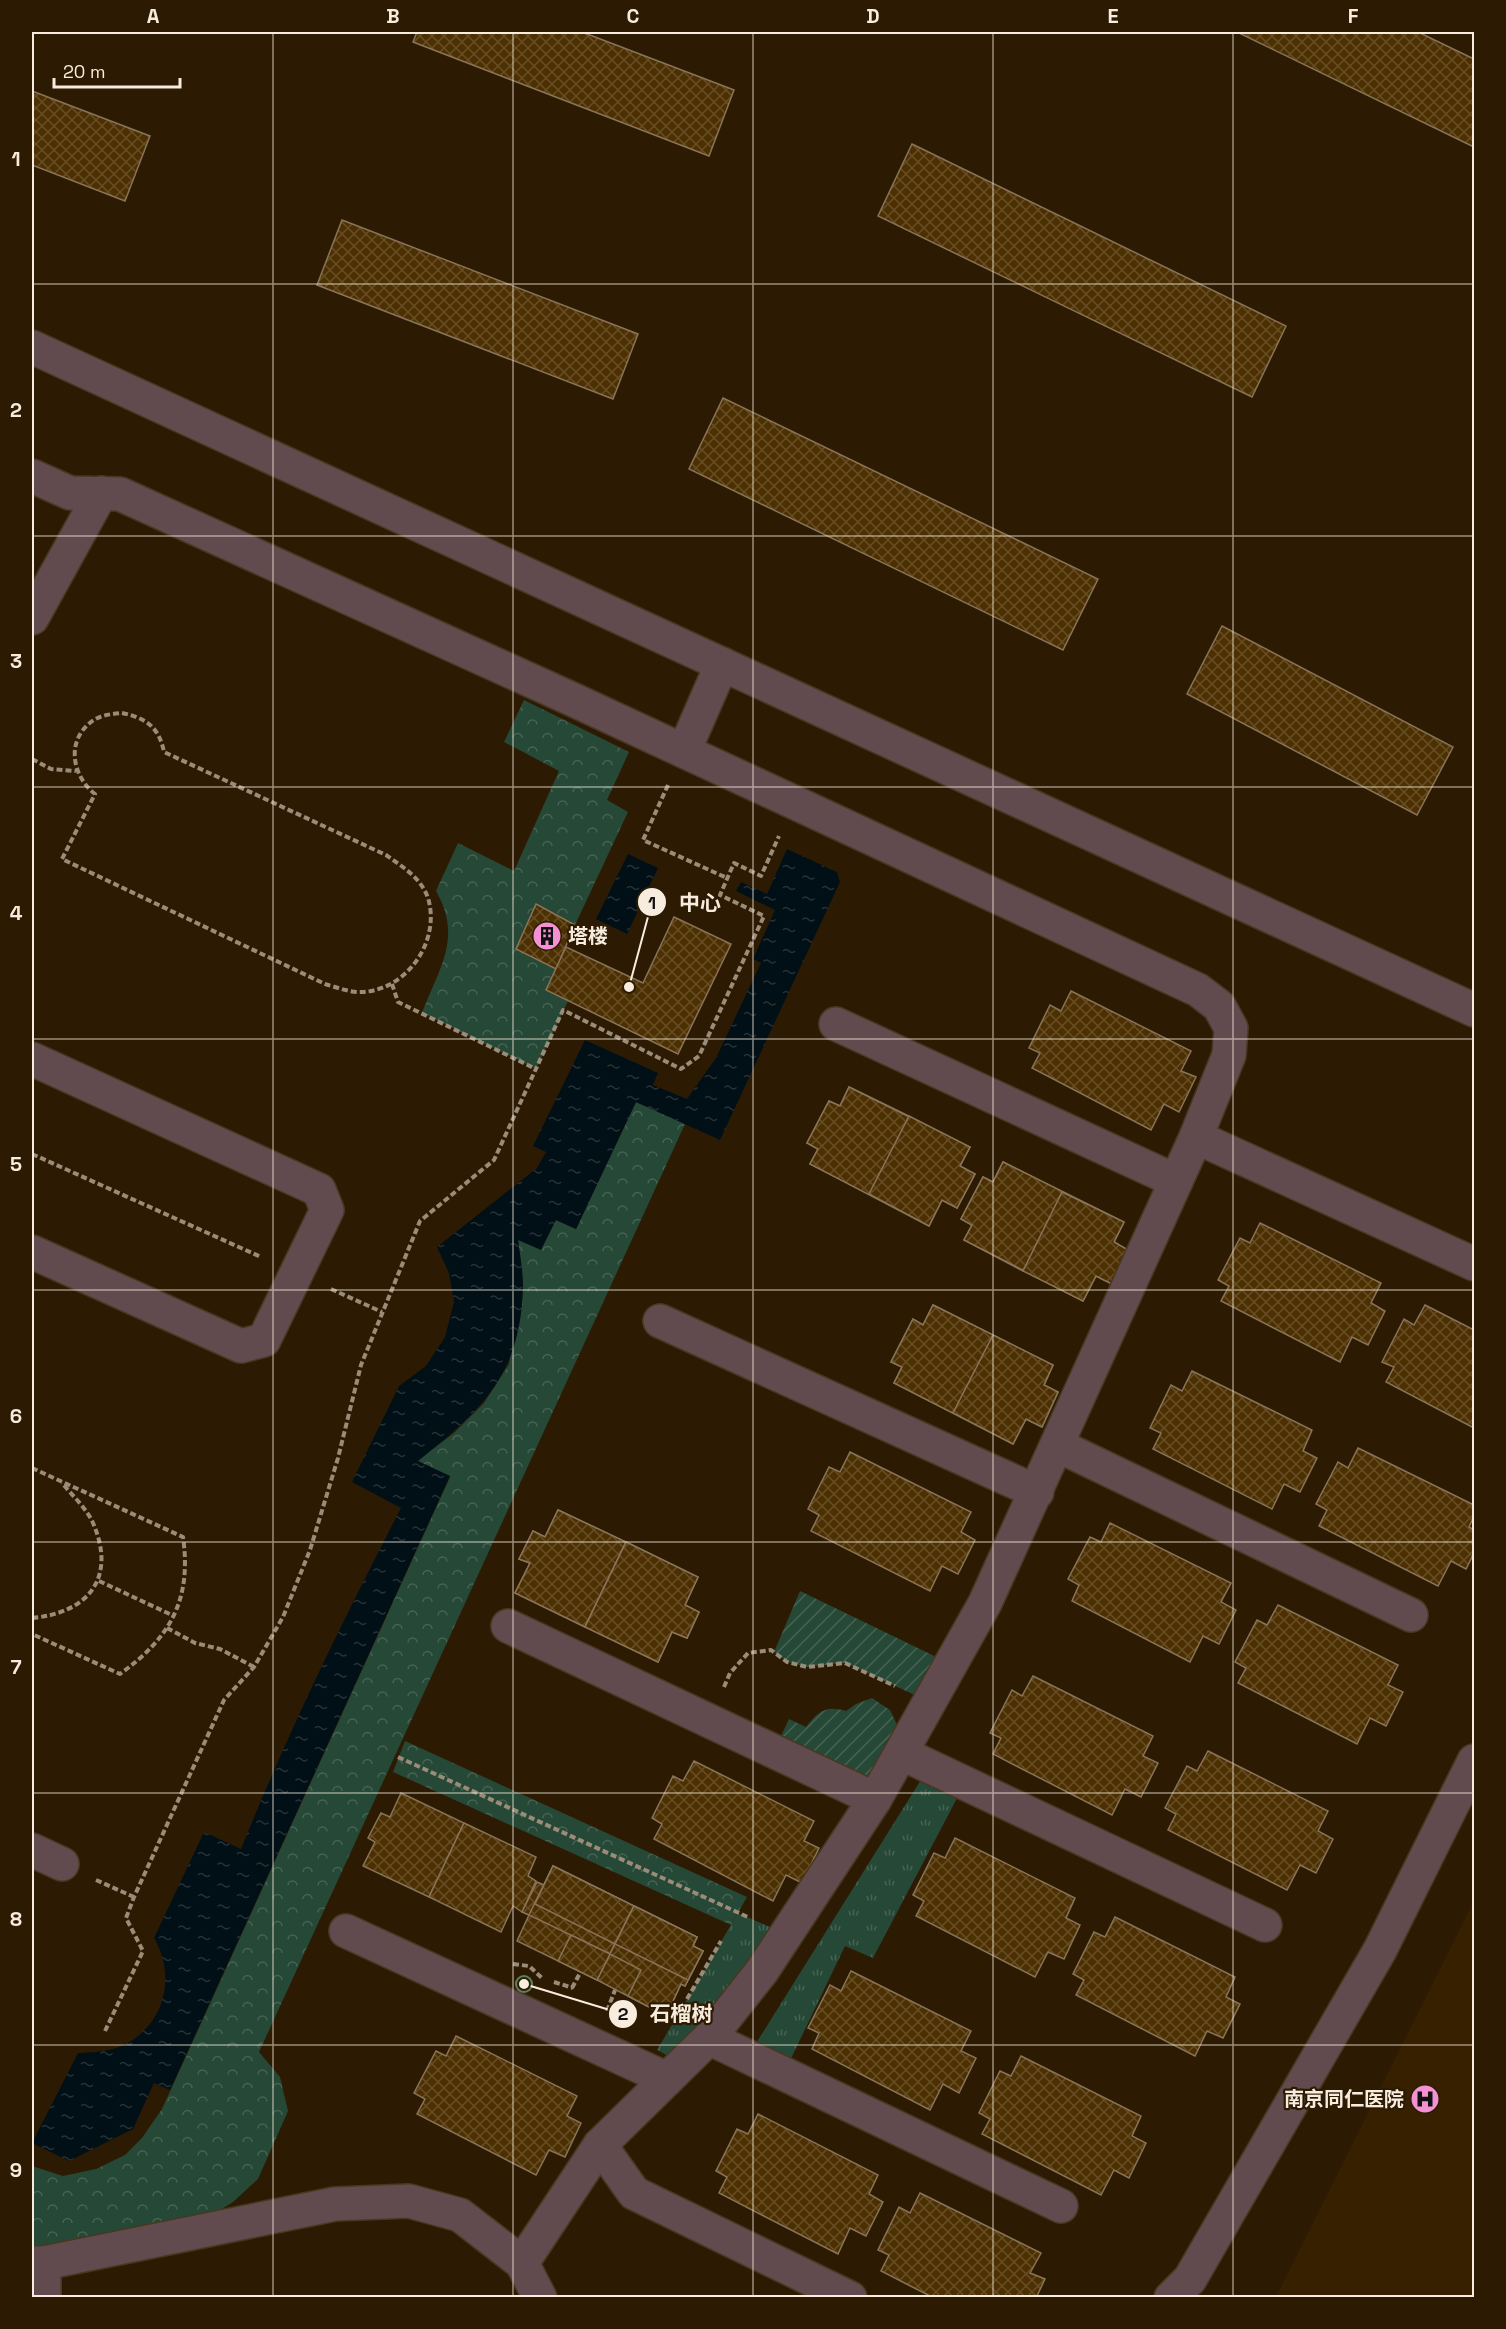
<svg xmlns="http://www.w3.org/2000/svg" width="1506" height="2329" viewBox="0 0 1506 2329" font-family="'Space Grotesk','Noto Sans SC',sans-serif">
<style>
.built{fill:#362000}
.grass{fill:url(#grass-tufts)}
.forest{fill:url(#forest-crowns)}
.garden{fill:url(#garden-furrows)}
.water{fill:url(#water-ripples)}
.building{fill:url(#building-cross-hatch);stroke:#897459;stroke-width:1.5}
.lines{fill:none;stroke-linecap:round;stroke-linejoin:round}
.minor-casing{stroke:#493821;stroke-width:36}
.path{stroke:#9a8c79;stroke-width:4;stroke-dasharray:6 3;stroke-linecap:butt}
.minor{stroke:#624b4e;stroke-width:33}
.tree{fill:#5c815e}
.grid{fill:none;stroke:#f8ecde;stroke-width:1.5;stroke-opacity:0.55}
.labels{text-anchor:middle;dominant-baseline:central;stroke-width:4.5;stroke-linejoin:round;paint-order:stroke}
.poi-label{font-size:20px;font-weight:bold;fill:#f8ecde;stroke:#2c1b02;text-anchor:start}
.leader{fill:none;stroke:#f8ecde;stroke-width:2}
.callout-dot{fill:#f8ecde;stroke:#2c1b02;stroke-width:2}
.mark-label{font-size:18px;text-anchor:middle;font-weight:bold;fill:#111}
.callout-label{font-size:21px;text-anchor:middle;font-weight:bold;fill:#f8ecde;stroke:#2c1b02;stroke-width:4.5;stroke-linejoin:round;paint-order:stroke}
.neatline{fill:none;stroke:#f8ecde;stroke-width:2}
.grid-label{font-size:20px;text-anchor:middle;font-weight:bold;fill:#f8ecde}
</style>
<defs>
<pattern id="grass-tufts" width="24" height="20" patternUnits="userSpaceOnUse" patternTransform="scale(1.5)"><rect width="24" height="20" fill="#264836"/><path d="M3 7l-1-3M5 7V3M7 7l1-3M15 17l-1-3M17 17v-4M19 17l1-3" fill="none" stroke="#466353"/></pattern>
<pattern id="forest-crowns" width="20" height="18" patternUnits="userSpaceOnUse" patternTransform="scale(1.5)"><rect width="20" height="18" fill="#264836"/><path d="M2 6a3 3 0 1 1 6 0M12 15a3 3 0 1 1 6 0" fill="none" stroke="#466353"/></pattern>
<pattern id="garden-furrows" width="10" height="10" patternUnits="userSpaceOnUse" patternTransform="scale(1.5)"><rect width="10" height="10" fill="#264836"/><path d="M-1 1l2-2M0 10L10 0M9 11l2-2" fill="none" stroke="#466353"/></pattern>
<pattern id="water-ripples" width="26" height="14" patternUnits="userSpaceOnUse" patternTransform="scale(1.5)"><rect width="26" height="14" fill="#010f16"/><path d="M2 4q2-2 4 0t4 0M15 11q2-2 4 0t4 0" fill="none" stroke="#273237"/></pattern>
<pattern id="building-cross-hatch" width="8" height="8" patternUnits="userSpaceOnUse" patternTransform="scale(1.5)"><rect width="8" height="8" fill="#4c3001"/><path d="M0 0l8 8M0 8l8-8" fill="none" stroke="#674e26"/></pattern>
</defs>
<rect width="100%" height="100%" fill="#2c1b02"/>
<!-- built -->
<path class="built" d="M1474 1901V2297H1276Z"/>
<!-- grass -->
<g class="grass">
<path d="M929 1767 965 1783 873 1958 845 1946 784 2073 748 2056Z"/>
<path d="M738 1913 786 1934 683 2064 657 2050Z"/>
</g>
<!-- forest -->
<g class="forest">
<path d="M524 700 629 752 607 800 628 812 575 925 536 904 517 949 556 969 546 990 568 1001 536 1069 422 1013C439 968 463 938 436 891L458 843 514 871 559 771 504 742Z"/>
<path d="M636 1102 685 1124 259 2052 280 2077 288 2111 258 2179 233 2202 179 2236 32 2263V2166L63 2176 96 2169 125 2155 142 2138 162 2109 450 1477 417 1461 454 1433 484 1403 509 1364 523 1284 518 1239 556 1220 576 1229Z"/>
<path d="M405 1741 747 1897 731 1925 393 1772Z"/>
</g>
<!-- garden -->
<g class="garden">
<path d="M800 1591 951 1664 930 1702 845 1663 807 1667 787 1662 774 1652Z"/>
<path d="M872 1698 890 1710 900 1731 875 1799 774 1751 789 1719 806 1727C818 1711 826 1705 846 1711L856 1704Z"/>
</g>
<!-- water -->
<g class="water">
<path d="M787 849 837 872 840 882 720 1140 636 1102 576 1229 556 1220 541 1250 518 1240C520 1255 523 1271 523 1286 521 1374 483 1409 418 1461L450 1476 170 2090 154 2083 133 2129 69 2161 32 2143 78 2053C94 2052 109 2052 124 2045 166 2024 176 1975 154 1938L204 1832 241 1849C288 1732 343 1620 401 1508L352 1482 399 1386 426 1366 445 1337 454 1302 449 1273 437 1247 537 1168 546 1152 533 1146 585 1040 658 1073 653 1085 687 1099 716 1058 761 963 753 959 775 910 736 891 741 882 767 894Z"/>
<path d="M628 854 658 868 627 934 596 919Z"/>
</g>
<!-- building -->
<g class="building">
<path d="M417 32H582L734 90 709 156 413 42Z"/>
<path d="M1237 32H1418L1474 59V147Z"/>
<path d="M32 91 150 136 125 201 32 165Z"/>
<path d="M912 144 1286 326 1252 397 878 216Z"/>
<path d="M342 220 638 334 613 399 317 285Z"/>
<path d="M723 398 1098 579 1063 650 689 469Z"/>
<path d="M1222 626 1453 747 1417 815 1187 694Z"/>
<path d="M536 904 575 925 556 969 516 949Z"/>
<path d="M674 917 731 944 678 1054 546 990 566 947 643 983Z"/>
<path d="M1071 991 1191 1051 1181 1071 1196 1077 1179 1112 1164 1104 1151 1130 1032 1068 1040 1053 1029 1048 1050 1005 1061 1011Z"/>
<path d="M849 1087 909 1116 869 1194 810 1164 818 1149 807 1143 829 1101 840 1106Z"/>
<path d="M849 1087 970 1147 960 1166 975 1174 957 1208 942 1200 929 1226 810 1164 818 1149 807 1143 829 1101 840 1106Z"/>
<path d="M909 1116 970 1147 960 1166 975 1174 957 1208 942 1200 929 1226 869 1194Z"/>
<path d="M1003 1162 1062 1192 1023 1271 964 1240 972 1225 961 1219 983 1177 993 1182Z"/>
<path d="M1003 1162 1124 1222 1114 1242 1128 1250 1112 1284 1096 1276 1083 1301 964 1240 972 1225 961 1219 983 1177 993 1182Z"/>
<path d="M1062 1192 1124 1222 1114 1242 1128 1250 1112 1284 1096 1276 1083 1301 1023 1271Z"/>
<path d="M1260 1223 1381 1283 1371 1303 1385 1311 1368 1345 1352 1337 1340 1362 1221 1301 1229 1286 1218 1280 1240 1238 1250 1243Z"/>
<path d="M933 1305 993 1335 953 1413 894 1383 902 1367 891 1362 913 1319 923 1325Z"/>
<path d="M933 1305 1053 1365 1044 1385 1058 1392 1042 1427 1026 1419 1013 1444 894 1383 902 1367 891 1362 913 1319 923 1325Z"/>
<path d="M1425 1305 1474 1330V1428L1386 1382 1394 1367 1382 1362 1404 1319 1414 1325Z"/>
<path d="M993 1335 1053 1365 1044 1385 1058 1392 1042 1427 1026 1419 1013 1444 953 1413Z"/>
<path d="M1192 1371 1312 1430 1303 1451 1317 1458 1300 1492 1284 1484 1272 1509 1153 1449 1161 1433 1150 1428 1171 1385 1182 1391Z"/>
<path d="M1358 1448 1474 1505V1516L1469 1527 1474 1530V1553L1466 1569 1451 1561 1438 1586 1319 1526 1327 1510 1316 1504 1338 1462 1348 1468Z"/>
<path d="M850 1452 971 1512 961 1532 975 1540 958 1574 942 1566 930 1591 811 1531 819 1515 808 1509 829 1467 840 1472Z"/>
<path d="M558 1510 626 1542 585 1627 515 1593 530 1563 519 1559 533 1531 545 1537Z"/>
<path d="M558 1510 626 1542 585 1627 515 1593 530 1563 519 1559 533 1531 545 1537Z"/>
<path d="M1110 1523 1231 1583 1221 1602 1236 1610 1219 1644 1203 1636 1190 1662 1072 1601 1079 1585 1068 1579 1090 1537 1101 1542Z"/>
<path d="M626 1542 698 1577 685 1605 699 1612 687 1638 672 1632 658 1662 585 1627Z"/>
<path d="M626 1542 698 1577 685 1605 699 1612 687 1638 672 1632 658 1662 585 1627Z"/>
<path d="M1278 1605 1398 1665 1388 1685 1403 1692 1386 1726 1370 1718 1357 1744 1238 1683 1246 1668 1235 1662 1257 1620 1267 1625Z"/>
<path d="M1033 1676 1153 1736 1143 1756 1158 1763 1141 1797 1125 1789 1112 1815 993 1754 1001 1738 990 1733 1012 1690 1022 1696Z"/>
<path d="M1208 1751 1328 1811 1318 1831 1333 1839 1316 1873 1300 1865 1287 1890 1168 1830 1176 1814 1165 1808 1187 1766 1197 1771Z"/>
<path d="M694 1761 814 1821 804 1841 819 1848 802 1883 786 1875 773 1901 654 1839 662 1824 652 1818 673 1776 683 1781Z"/>
<path d="M401 1793 464 1823 429 1897 363 1866 375 1842 368 1838 381 1813 390 1817Z"/>
<path d="M464 1823 536 1857 528 1876 536 1881 522 1912 513 1906 501 1932 429 1897Z"/>
<path d="M955 1838 1075 1898 1066 1918 1080 1925 1064 1959 1048 1952 1035 1977 916 1916 924 1901 913 1895 934 1853 945 1858Z"/>
<path d="M553 1866 634 1906 597 1980 517 1941 529 1915 522 1912 537 1882 544 1885Z"/>
<path d="M553 1866 634 1906 610 1954 529 1915Z"/>
<path d="M553 1866 634 1906 615 1944 535 1904Z"/>
<path d="M634 1906 697 1937 693 1946 703 1951 685 1986 681 1984 666 2016 597 1980Z"/>
<path d="M634 1906 697 1937 693 1946 703 1951 685 1986 681 1984 666 2016 628 1996 641 1970 610 1954Z"/>
<path d="M634 1906 697 1937 693 1946 703 1951 688 1980 615 1944Z"/>
<path d="M1115 1917 1235 1977 1226 1997 1240 2004 1223 2038 1207 2031 1195 2056 1076 1995 1084 1980 1073 1974 1094 1932 1105 1937Z"/>
<path d="M571 1935 610 1954 597 1980 558 1961Z"/>
<path d="M851 1971 971 2031 961 2051 976 2058 959 2093 943 2084 930 2110 812 2049 819 2033 808 2028 830 1985 841 1991Z"/>
<path d="M456 2036 577 2096 567 2116 581 2123 565 2157 549 2150 536 2175 417 2114 425 2099 414 2093 436 2051 446 2056Z"/>
<path d="M1021 2056 1141 2116 1132 2136 1146 2143 1129 2178 1114 2170 1101 2195 982 2134 990 2119 979 2113 1000 2071 1011 2076Z"/>
<path d="M758 2114 878 2175 869 2194 883 2202 866 2236 850 2228 838 2254 719 2193 727 2177 716 2171 737 2129 748 2134Z"/>
<path d="M920 2193 1041 2253 1030 2273 1045 2279 1036 2298H934L881 2271 889 2255 878 2250 899 2207 910 2213Z"/>
</g>
<g class="lines">
<!-- minor casing -->
<g class="minor-casing">
<g id="minor">
<path d="M32 347 1474 1010"/>
<path d="M32 476 70 493 120 494 576 701 1198 990 1219 1006 1231 1028 1229 1055 1196 1137 985 1603 875 1799 762 1971 709 2038 600 2145 522 2263"/>
<path d="M32 618 101 493"/>
<path d="M684 751 722 664"/>
<path d="M836 1024 1176 1181"/>
<path d="M32 1059 319 1190 327 1210 264 1340 241 1346 32 1252"/>
<path d="M1196 1137 1474 1264"/>
<path d="M660 1321 1037 1492"/>
<path d="M1057 1445 1411 1615"/>
<path d="M508 1626 875 1799"/>
<path d="M901 1753 1265 1925"/>
<path d="M32 1850 62 1864"/>
<path d="M346 1931 667 2079"/>
<path d="M709 2038 1061 2206"/>
<path d="M600 2145 634 2193 850 2298"/>
<path d="M32 2263H44L335 2204 409 2201 460 2215 522 2263 540 2298"/>
<path d="M44 2263V2298"/>
<path d="M1171 2298 1190 2279 1380 1950 1474 1761"/>
</g>
</g>
<!-- path -->
<g class="path">
<path d="M122 713C146 718 159 727 164 752L386 855C403 867 421 878 428 898 441 941 407 990 362 992 351 993 336 987 325 984L62 859 95 794C73 777 65 742 91 722 100 715 111 714 122 713Z"/>
<path d="M32 759 51 769 76 771"/>
<path d="M668 785 643 840 727 878"/>
<path d="M392 984 398 1002 536 1069"/>
<path d="M32 1154 261 1257"/>
<path d="M331 1289 382 1312"/>
<path d="M32 1468 183 1537C192 1600 170 1638 120 1674L32 1634"/>
<path d="M99 1581 174 1616"/>
<path d="M32 1618C88 1613 117 1578 93 1523 87 1509 72 1495 62 1483"/>
<path d="M167 1628 195 1643 220 1649 254 1667"/>
<path d="M724 1687 730 1673 748 1653 771 1650 787 1662 807 1667 845 1663 895 1686"/>
<path d="M398 1757 750 1918"/>
<path d="M96 1880 134 1897"/>
<path d="M513 1964 529 1966 542 1978"/>
<path d="M554 1982 573 1988"/>
<path d="M572 1988 580 1973"/>
<path d="M687 1999 721 1941"/>
<path d="M607 2011 615 1990"/>
<path d="M105 2031 143 1951 126 1918 134 1897 224 1700 254 1667 283 1617 310 1550 338 1458 361 1365 420 1221 494 1160 563 1010 681 1069 699 1056 764 916 720 895 734 863 761 876 779 836"/>
</g>
<!-- minor -->
<use href="#minor" class="minor"/>
</g>
<!-- trees -->
<circle class="tree" cx="524" cy="1984" r="9"/>
<!-- grid -->
<path class="grid" d="M273 32V2298M513 32V2298M753 32V2298M993 32V2298M1233 32V2298M32 284H1474M32 536H1474M32 787H1474M32 1039H1474M32 1290H1474M32 1542H1474M32 1793H1474M32 2045H1474"/>
<!-- icons -->
<defs>
<g id="building-disc" transform="scale(1.5)"><circle r="9.5" fill="#f491d3" stroke="#2c1b02"/><path d="M-4-6H4V6H1V3H-1V6H-4ZM-2.5-4.3h1.7v1.8h-1.7ZM.8-4.3h1.7v1.8H.8ZM-2.5-1h1.7V.8h-1.7ZM.8-1h1.7V.8H.8Z" fill="#111"/></g>
<g id="hospital-disc" transform="scale(1.5)"><circle r="9.5" fill="#f491d3" stroke="#2c1b02"/><path d="M-5-5h3v3.5h4V-5h3V5h-3V1.5h-4V5h-3Z" fill="#111"/></g>
</defs>
<g fill-rule="evenodd">
<use href="#building-disc" x="547" y="936"/>
<use href="#hospital-disc" x="1425" y="2099"/>
</g>
<g class="labels">
<!-- poi labels -->
<g class="poi-label">
<text x="568" y="936">塔楼</text>
<text x="1404" y="2099" text-anchor="end">南京同仁医院</text>
</g>
</g>
<!-- callouts -->
<path class="leader" d="M629 987L652 902M524 1984L623 2014"/>
<g class="callout-dot">
<circle cx="629" cy="987" r="6"/>
<circle cx="524" cy="1984" r="6"/>
<circle cx="652" cy="902" r="15"/>
<circle cx="623" cy="2014" r="15"/>
</g>
<g class="mark-label">
<text x="652" y="909">1</text>
<text x="623" y="2020">2</text>
</g>
<g class="callout-label">
<text x="700" y="910">中心</text>
<text x="681" y="2021">石榴树</text>
</g>
<!-- border -->
<rect width="1506" height="2329" fill="none" stroke="#2c1b02" stroke-width="66"/>
<!-- scale -->
<path d="M54 78v9h126v-9" fill="none" stroke="#f8ecde" stroke-width="3"/>
<text x="63" y="78" font-size="18" fill="#f8ecde" stroke="#2c1b02" stroke-width="4.5" paint-order="stroke">20 m</text>
<rect x="33" y="33" width="1440" height="2263" class="neatline"/>
<g class="grid-label">
<text x="153" y="23">A</text>
<text x="393" y="23">B</text>
<text x="633" y="23">C</text>
<text x="873" y="23">D</text>
<text x="1113" y="23">E</text>
<text x="1353" y="23">F</text>
<text x="16" y="166">1</text>
<text x="16" y="417">2</text>
<text x="16" y="668">3</text>
<text x="16" y="920">4</text>
<text x="16" y="1171">5</text>
<text x="16" y="1423">6</text>
<text x="16" y="1674">7</text>
<text x="16" y="1926">8</text>
<text x="16" y="2177">9</text>
</g>
</svg>
